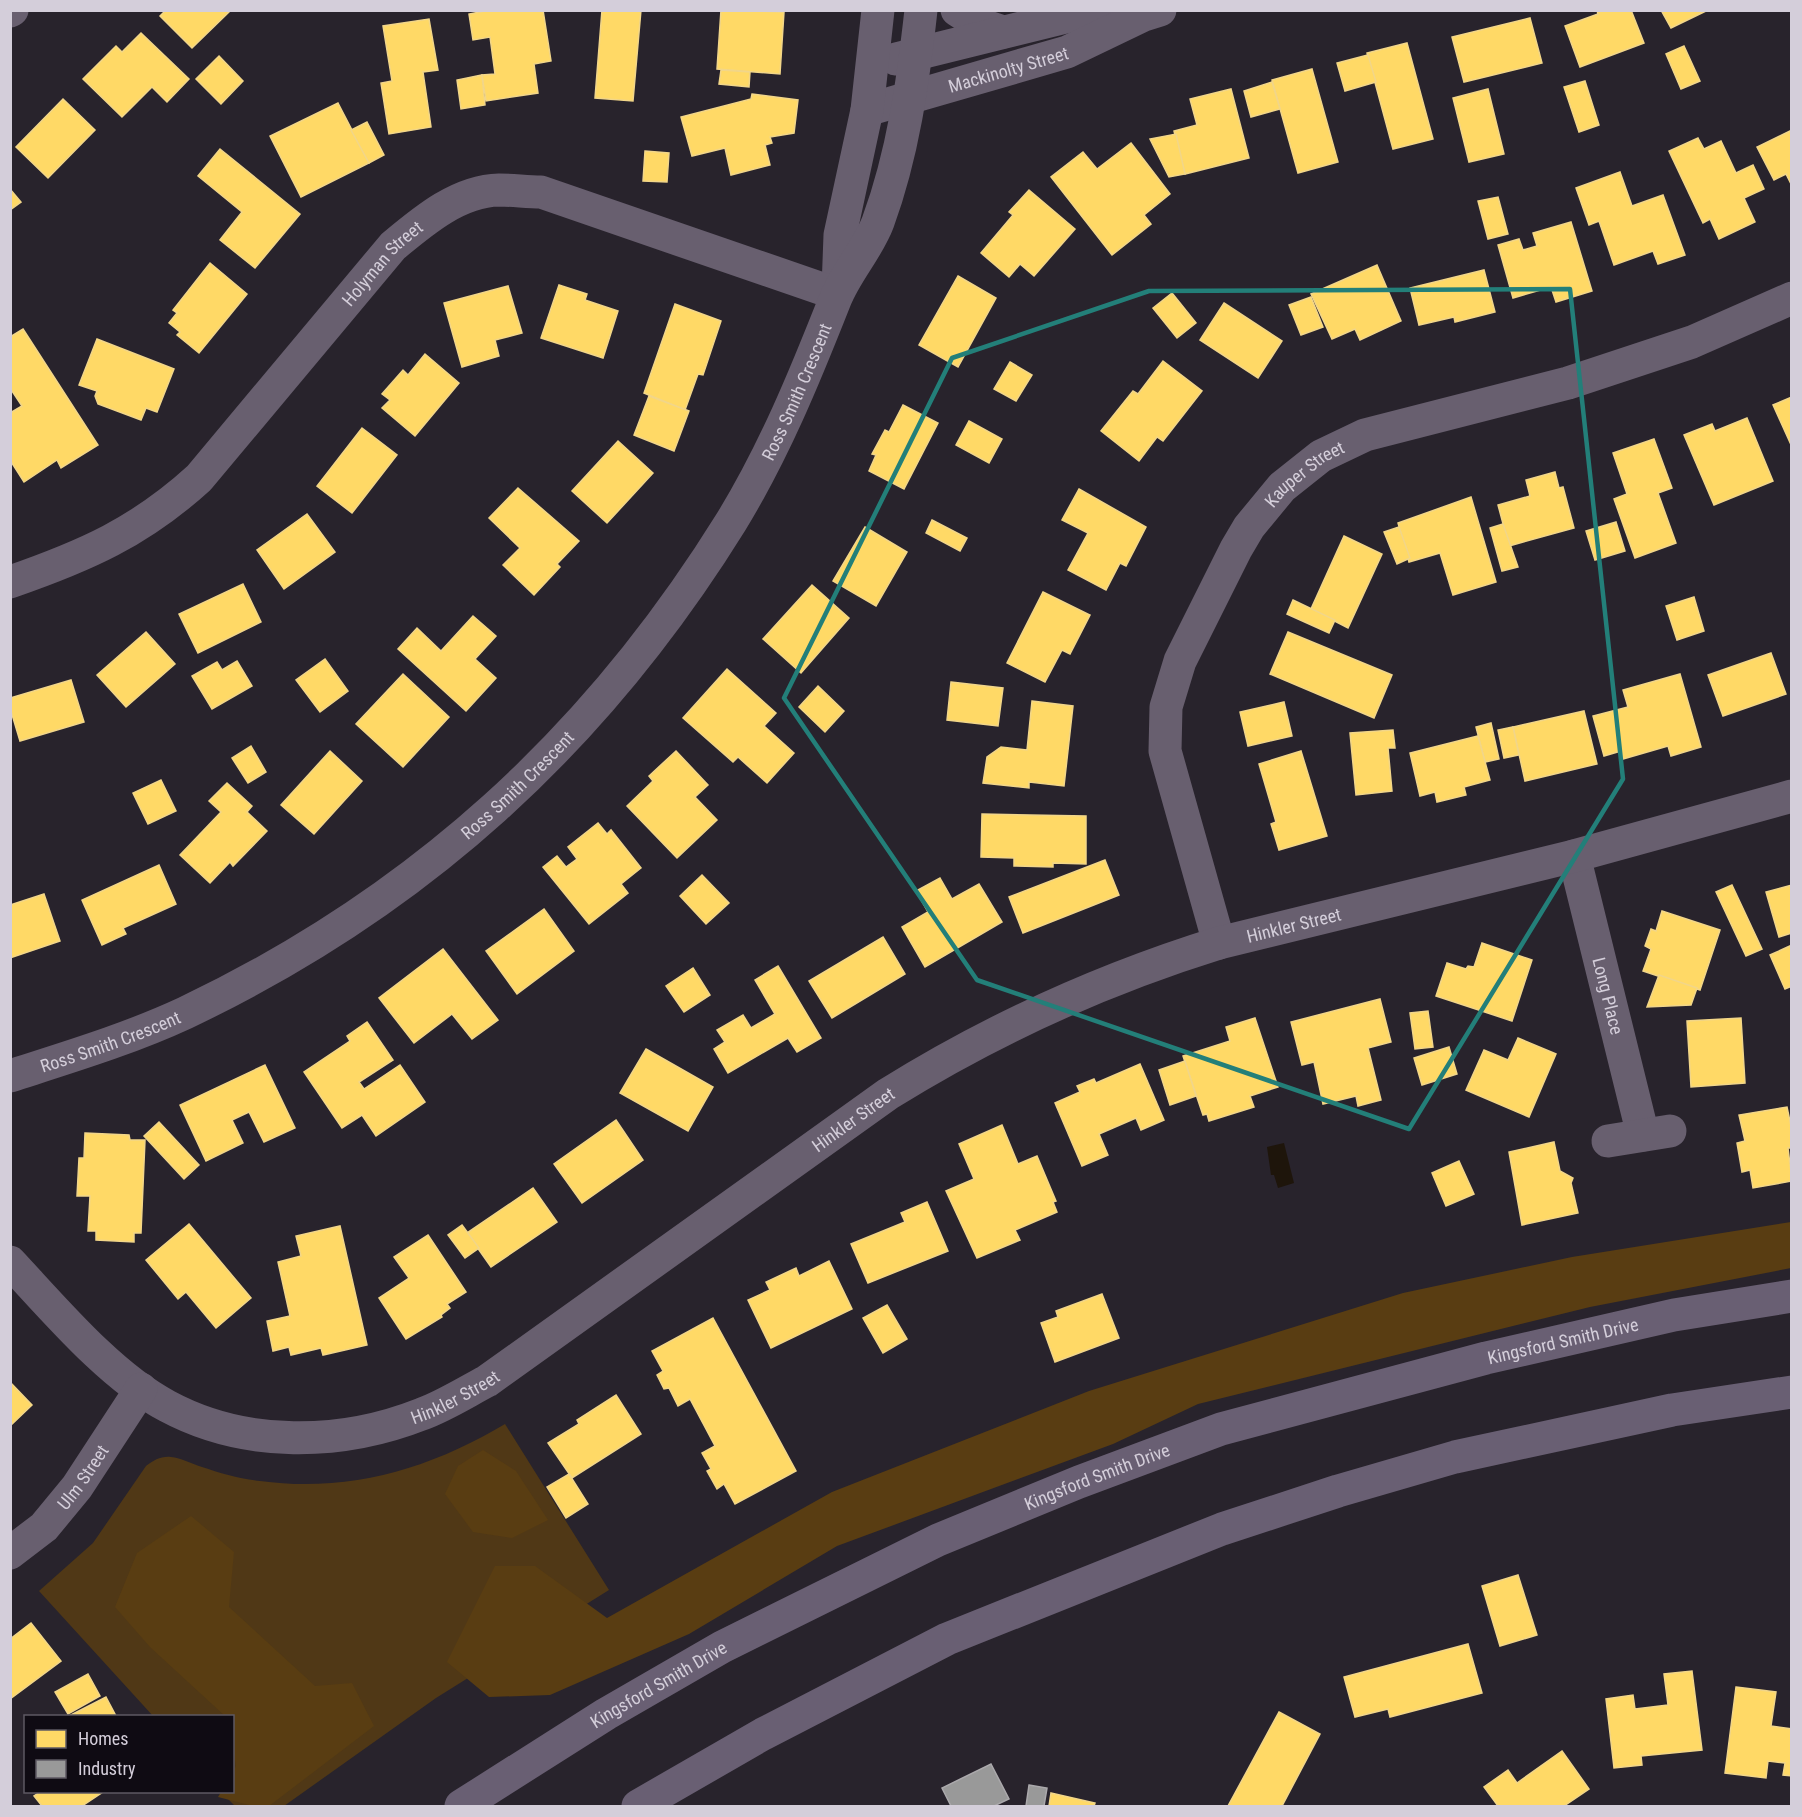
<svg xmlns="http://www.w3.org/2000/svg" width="1802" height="1817" viewBox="0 0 1802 1817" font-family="'Roboto Condensed',sans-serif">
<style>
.green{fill:#503816}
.forest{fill:#593d12}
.water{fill:#1e150b}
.homes{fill:#ffd966;stroke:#f2d689;stroke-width:1.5}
.industry{fill:#999;stroke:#aba9ac;stroke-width:1.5}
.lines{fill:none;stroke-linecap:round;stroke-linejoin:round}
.minor{stroke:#685f6f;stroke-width:33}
.major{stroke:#695f73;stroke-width:33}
.marked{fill:none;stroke:#237f79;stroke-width:4.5;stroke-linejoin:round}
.labels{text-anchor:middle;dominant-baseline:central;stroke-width:6;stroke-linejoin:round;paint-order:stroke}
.street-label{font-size:18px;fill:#d4ceda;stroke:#0f0b13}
</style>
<rect width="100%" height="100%" fill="#28232c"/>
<!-- green -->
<path class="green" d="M505 1424 609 1590 436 1698 284 1806H235L221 1792H232V1716H153L39 1591 93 1543 146 1466C154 1460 161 1456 171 1457 181 1458 192 1464 202 1467 220 1473 240 1479 260 1481 348 1493 430 1469 505 1424Z"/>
<!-- forest -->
<g class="forest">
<path d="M1791 1222V1268L1590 1307 1198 1404 1113 1444 837 1546 689 1634 550 1695 489 1697 447 1662 495 1566H535L607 1618 832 1492 1089 1391 1403 1293 1572 1257Z"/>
<path d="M483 1450 516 1471 548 1520 512 1538 473 1532 445 1494 458 1466Z"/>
<path d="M191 1516 234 1552 229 1607 315 1686 352 1683 374 1726 269 1806H253L218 1797 221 1792H232L233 1772 236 1766 233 1749 232 1716H225L150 1647 115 1607 137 1553Z"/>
</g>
<!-- water -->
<path class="water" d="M1284 1143 1294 1183 1278 1188 1274 1175H1271L1267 1147Z"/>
<!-- homes -->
<g class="homes">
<path d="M166 10H231L192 48 160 16Z"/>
<path d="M490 10H543L551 61 534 64 538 93 486 101 482 75 495 74 490 37 473 40 469 14Z"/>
<path d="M602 10H641L633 101 595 98Z"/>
<path d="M721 10 784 12 780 74 717 69Z"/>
<path d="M1597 10H1631L1644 43 1580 67 1565 26 1598 14Z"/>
<path d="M1661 10H1708L1671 28Z"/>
<path d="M1530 18 1542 63 1464 82 1452 37Z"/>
<path d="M429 19 438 70 423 72 431 127 389 134 381 83 392 81 383 26Z"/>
<path d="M141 33 189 79 167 102 152 87 122 117 83 79 116 46 122 52Z"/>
<path d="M1407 43 1433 139 1393 149 1367 53Z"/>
<path d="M1684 46 1700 81 1681 89 1666 54Z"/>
<path d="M1368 55 1376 82 1345 91 1337 63Z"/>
<path d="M219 56 243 81 221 104 196 79Z"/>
<path d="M1312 69 1338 162 1298 173 1272 80Z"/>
<path d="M721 70 750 72 749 87 719 84Z"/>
<path d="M482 75 485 105 461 109 457 80Z"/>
<path d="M1585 81 1599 125 1579 132 1564 87Z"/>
<path d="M1272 82 1280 109 1251 117 1244 91Z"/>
<path d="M1231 89 1249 158 1185 174 1174 131 1197 125 1190 99Z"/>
<path d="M1488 89 1504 154 1469 162 1453 98Z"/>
<path d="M752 94 798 100 794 133 770 137 772 143 765 145 770 165 731 175 725 148 692 156 681 117 751 99Z"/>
<path d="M63 99 95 130 48 178 16 147Z"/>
<path d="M338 103 369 163 301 197 270 136Z"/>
<path d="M367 122 384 155 369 163 351 130Z"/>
<path d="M1792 130V186L1786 174 1774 180 1757 147Z"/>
<path d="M1176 134 1185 174 1169 177 1150 139Z"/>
<path d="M1698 138 1704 149 1721 141 1736 173 1753 165 1764 189 1744 198 1755 222 1719 239 1710 219 1703 223 1669 151Z"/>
<path d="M1131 143 1170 194 1144 215 1151 224 1112 255 1051 177 1083 152 1097 169Z"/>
<path d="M220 149 300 214 255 268 220 240 242 212 198 176Z"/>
<path d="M645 151 669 153 667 182 643 181Z"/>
<path d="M1620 172 1632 206 1663 195 1685 255 1658 264 1653 251 1614 265 1599 221 1589 225 1576 188Z"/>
<path d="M10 189 21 202 10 210Z"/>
<path d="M1029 190 1075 229 1034 276 1020 264 1009 277 981 253 1013 215 1009 212Z"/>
<path d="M1498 197 1508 234 1488 239 1478 201Z"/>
<path d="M1571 222 1592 291 1556 302 1551 287 1513 298 1498 245 1519 239 1523 250 1537 246 1533 233Z"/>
<path d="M210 263 247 294 199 353 177 335 180 332 169 323 177 313 173 310Z"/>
<path d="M1377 265 1401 321 1360 340 1355 329 1332 339 1311 294Z"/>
<path d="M1484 270 1495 312 1455 322 1454 317 1419 325 1410 288Z"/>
<path d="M958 276 996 298 958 367 919 345Z"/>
<path d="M559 285 587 294 585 300 618 311 603 358 541 338Z"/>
<path d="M508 286 522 333 495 340 499 356 462 367 444 303Z"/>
<path d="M1172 293 1196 323 1177 338 1153 308Z"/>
<path d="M1311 297 1323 327 1301 335 1289 305Z"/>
<path d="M1224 303 1282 341 1258 378 1200 340Z"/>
<path d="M675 304 721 321 703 375 698 374 685 410 644 393Z"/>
<path d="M23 329 98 445 61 468 57 460 24 482 10 460V413L22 406 10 388V337Z"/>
<path d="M97 339 174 369 157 412 146 408 141 420 98 404 95 396 97 391 79 385Z"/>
<path d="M425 354 459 383 415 436 382 408 390 400 382 394 403 370 408 375Z"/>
<path d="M1163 361 1202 391 1163 441 1157 437 1139 461 1101 431 1133 391 1138 394Z"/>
<path d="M1010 362 1032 375 1016 401 994 389Z"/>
<path d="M649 396 689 411 674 451 634 435Z"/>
<path d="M1792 397V447L1773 405Z"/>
<path d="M903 405 938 423 904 489 869 471 876 455 872 454 885 430 889 432Z"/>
<path d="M1747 418 1773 481 1714 505 1684 435 1712 424 1715 431Z"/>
<path d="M969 421 1002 439 989 463 956 445Z"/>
<path d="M362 428 397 455 352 513 317 486Z"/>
<path d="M1654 439 1672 488 1658 493 1676 543 1635 558 1614 499 1627 494 1613 453Z"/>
<path d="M618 441 653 473 607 523 572 491Z"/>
<path d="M1555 472 1559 488 1563 487 1574 528 1509 546 1498 505 1530 496 1526 480Z"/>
<path d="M518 488 579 541 557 564 560 567 534 595 503 565 520 548 489 518Z"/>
<path d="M1079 489 1146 527 1126 566 1120 563 1106 590 1068 570 1088 533 1062 520Z"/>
<path d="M1471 497 1496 582 1453 595 1440 553 1409 562 1398 523Z"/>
<path d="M307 514 335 552 284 589 257 550Z"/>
<path d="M932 520 967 538 960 551 926 533Z"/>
<path d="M1616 522 1625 551 1595 560 1586 531Z"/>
<path d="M1503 524 1518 567 1502 571 1490 528Z"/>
<path d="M865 527 907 552 876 606 833 581Z"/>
<path d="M1399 527 1410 558 1397 564 1384 532Z"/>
<path d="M1344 536 1382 554 1348 628 1311 609Z"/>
<path d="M243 584 261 622 198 653 179 614Z"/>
<path d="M812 585 849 618 801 673 763 639Z"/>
<path d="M1043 592 1090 615 1070 654 1062 650 1045 682 1007 663Z"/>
<path d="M1694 597 1704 631 1677 640 1666 606Z"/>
<path d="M1293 600 1335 620 1329 633 1287 614Z"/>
<path d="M473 616 496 636 475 659 496 678 466 711 398 649 417 628 441 651Z"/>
<path d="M146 632 175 664 126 707 97 675Z"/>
<path d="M1288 632 1392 675 1374 718 1270 674Z"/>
<path d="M1771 653 1786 694 1723 716 1708 675Z"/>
<path d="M325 659 348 691 320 712 296 680Z"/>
<path d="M237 661 252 686 212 709 192 676 217 662 222 670Z"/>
<path d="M727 669 776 713 764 726 794 753 767 783 738 757 733 762 683 718Z"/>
<path d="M403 674 449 717 403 767 356 724Z"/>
<path d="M1680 674 1701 747 1671 756 1668 746 1623 759 1621 751 1604 756 1593 716 1628 707 1623 690Z"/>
<path d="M71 680 84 722 20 741 10 708V698Z"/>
<path d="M951 682 1003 688 998 726 947 720Z"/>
<path d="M818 686 844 711 825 732 799 707Z"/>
<path d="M1032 701 1073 706 1064 786 1029 782V788L983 783 987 757 1001 747 1027 750Z"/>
<path d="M1284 702 1292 736 1248 746 1240 712Z"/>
<path d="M1584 711 1597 764 1525 781 1513 727Z"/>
<path d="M1491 723 1499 759 1485 762 1476 727Z"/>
<path d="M1513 727 1519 755 1504 758 1498 730Z"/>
<path d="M1393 730 1395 748H1388L1392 791 1356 795 1350 733Z"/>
<path d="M1478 736 1490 780 1464 787 1466 795 1437 802 1435 792 1420 796 1410 753Z"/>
<path d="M251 746 266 772 248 783 232 758Z"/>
<path d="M330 751 362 781 314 834 281 805Z"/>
<path d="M676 751 708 785 695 797 717 820 677 858 627 806 653 781 649 776Z"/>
<path d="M1301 751 1327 836 1279 850 1271 824 1276 822 1259 764Z"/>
<path d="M161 780 176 811 148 824 133 793Z"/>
<path d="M227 783 252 806 247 812 267 831 233 866 230 862 210 883 180 855 221 812 209 801Z"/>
<path d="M982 814 1086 816V864L1053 863V867L1014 866V858L981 857Z"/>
<path d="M598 823 607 834 611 830 641 868 621 884 628 893 589 924 543 867 557 856 566 867 577 859 568 847Z"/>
<path d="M1105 860 1119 895 1023 933 1009 897Z"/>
<path d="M159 865 176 904 123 928 126 934 102 945 82 900Z"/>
<path d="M702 875 729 903 706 924 680 896Z"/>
<path d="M940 878 952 899 979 884 1002 922 925 967 902 927 928 912 916 891Z"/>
<path d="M1732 885 1762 949 1746 956 1716 892Z"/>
<path d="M1792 885V933L1779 937 1766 892Z"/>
<path d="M44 894 60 941 10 958V905Z"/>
<path d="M544 909 574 951 517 994 486 951Z"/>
<path d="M1662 911 1720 930 1700 990 1643 971 1651 949 1645 946 1651 929 1656 931Z"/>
<path d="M883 937 905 974 832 1018 809 981Z"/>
<path d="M1482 943 1532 960 1512 1021 1436 996 1447 963 1466 969 1468 966 1474 967Z"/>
<path d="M1792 945V986L1785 989 1770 955Z"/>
<path d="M443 949 498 1020 472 1039 452 1014 414 1043 379 998Z"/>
<path d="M778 966 821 1038 797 1052 788 1038 728 1073 714 1049 725 1042 717 1030 743 1015 751 1028 775 1014 755 980Z"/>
<path d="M693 968 710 995 684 1012 666 986Z"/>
<path d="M1659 975 1697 988 1691 1005 1647 1007Z"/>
<path d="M1380 999 1391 1042 1368 1048 1381 1100 1358 1106 1356 1096 1323 1104 1314 1062 1302 1065 1291 1022Z"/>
<path d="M1428 1011 1433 1047 1415 1049 1410 1013Z"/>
<path d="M1255 1018 1278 1087 1250 1096 1254 1107 1209 1121 1207 1114 1203 1115 1183 1056 1230 1041 1226 1027Z"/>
<path d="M1741 1018 1745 1083 1691 1087 1687 1021Z"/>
<path d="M367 1022 393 1060 359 1082 364 1089 400 1065 425 1102 376 1136 362 1115 342 1128 304 1072 350 1041 347 1036Z"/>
<path d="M1518 1038 1556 1054 1529 1117 1466 1090 1484 1050 1508 1060Z"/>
<path d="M1449 1047 1457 1074 1422 1085 1414 1058Z"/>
<path d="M646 1049 713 1087 688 1131 620 1093Z"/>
<path d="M1185 1061 1196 1096 1170 1105 1159 1070Z"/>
<path d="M1140 1064 1164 1120 1141 1130 1136 1118 1099 1134 1108 1155 1082 1166 1055 1103 1080 1092 1077 1086 1094 1079 1096 1083Z"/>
<path d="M265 1065 295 1128 264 1142 249 1112 232 1120 243 1143 206 1161 180 1105Z"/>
<path d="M1787 1107 1792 1131V1148H1788L1792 1181 1753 1188 1750 1170 1742 1172 1737 1143 1745 1141 1739 1115Z"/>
<path d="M616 1120 643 1160 582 1203 554 1164Z"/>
<path d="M159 1122 199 1165 184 1179 144 1136Z"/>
<path d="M1002 1125 1018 1164 1037 1156 1056 1201 1053 1202 1057 1212 1015 1230 1020 1240 977 1258 946 1191 974 1179 959 1144Z"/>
<path d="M85 1133 129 1135 130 1140H145L141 1233H134V1242L96 1240V1231H88L90 1196H77L79 1158H84Z"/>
<path d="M1554 1142 1560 1171 1573 1178 1571 1183 1578 1213 1522 1225 1509 1152Z"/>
<path d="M1459 1161 1474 1194 1446 1206 1432 1173Z"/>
<path d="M533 1188 557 1222 491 1267 467 1233Z"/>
<path d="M927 1202 948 1251 868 1283 851 1244 905 1222 901 1213Z"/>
<path d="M189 1224 251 1298 216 1328 186 1292 178 1299 146 1260Z"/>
<path d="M462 1225 479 1248 465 1258 448 1235Z"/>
<path d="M340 1226 367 1345 323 1355 321 1348 291 1355 289 1347 273 1351 267 1321 290 1316 278 1262 301 1256 296 1236Z"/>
<path d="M428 1235 466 1292 447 1304 450 1308 441 1315 442 1317 406 1339 379 1298 409 1278 394 1257Z"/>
<path d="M829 1261 852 1309 771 1348 748 1300 770 1290 766 1282 796 1268 799 1276Z"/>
<path d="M1102 1294 1119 1338 1055 1362 1041 1323 1058 1317 1056 1311Z"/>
<path d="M887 1305 907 1339 883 1353 863 1318Z"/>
<path d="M713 1318 796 1471 735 1504 724 1484 717 1489 707 1471 711 1469 702 1453 715 1446 690 1399 678 1406 669 1388 664 1389 657 1375 663 1371 652 1351Z"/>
<path d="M10 1382 32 1405 10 1426Z"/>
<path d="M616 1395 641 1434 572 1478 548 1443 579 1424 577 1420Z"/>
<path d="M569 1474 588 1504 566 1518 547 1487Z"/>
<path d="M1518 1575 1537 1635 1500 1646 1482 1586Z"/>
<path d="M31 1623 61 1661 10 1699V1639Z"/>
<path d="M1468 1644 1482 1693 1390 1717 1388 1709 1355 1717 1344 1677Z"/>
<path d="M1692 1671 1702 1750 1641 1756 1642 1765 1614 1768 1606 1699 1633 1695 1635 1709 1668 1705 1664 1674Z"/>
<path d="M88 1674 100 1696 68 1714 55 1692Z"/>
<path d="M1736 1687 1776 1692 1771 1726 1792 1729V1776L1783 1775 1785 1763 1768 1761 1766 1778 1725 1773Z"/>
<path d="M106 1697 116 1716H69Z"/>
<path d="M1279 1712 1320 1734 1282 1806H1228Z"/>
<path d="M1562 1751 1589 1789 1564 1806H1498L1484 1787 1508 1770 1517 1783Z"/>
<path d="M40 1792H103L82 1806H42L34 1796Z"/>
<path d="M1051 1793 1095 1803 1094 1806H1049Z"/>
</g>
<!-- industry -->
<g class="industry">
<path d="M991 1764 1009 1799 994 1806H951L942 1788Z"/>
<path d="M1029 1785 1047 1788 1044 1806H1026Z"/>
</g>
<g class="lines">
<!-- minor -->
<g class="minor">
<path d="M957 10 979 24 1003 32"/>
<path d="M10 11 12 10"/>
<path d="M896 59 1082 13 1106 10"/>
<path id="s1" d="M867 110 1067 52 1144 15 1160 10"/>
<path d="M838 289 840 235 867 110 878 10"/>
<path id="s2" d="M10 582C85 556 140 532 199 478L393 246C423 221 458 191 499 190 513 190 527 192 541 192L837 294"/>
<path id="s3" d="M1574 856 1643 1135"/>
<path id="s4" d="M1219 943 1165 751 1166 707 1180 661 1236 549 1249 527 1282 487 1321 456 1365 435 1568 383 1692 342 1792 298"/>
<path id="s5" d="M10 1076C69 1057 129 1039 185 1013 418 902 595 741 731 522 774 452 805 376 835 300 846 272 868 249 878 222 903 154 913 82 921 10"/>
<path d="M1608 1141 1670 1131"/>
<path id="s6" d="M10 1262C54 1309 110 1376 167 1406 245 1448 341 1446 422 1414 444 1406 466 1392 487 1381L888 1094C994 1028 1100 980 1219 943L1574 856 1792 796"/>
<path id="s7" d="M10 1553 44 1527 77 1487 141 1389"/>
</g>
<!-- major -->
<g class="major">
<path id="s8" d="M461 1806 606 1714 722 1647 938 1540 1079 1482 1221 1429 1486 1358 1674 1315 1792 1296"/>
<path d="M638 1806 763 1734 947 1639 1222 1529 1338 1491 1455 1457 1672 1410 1792 1392"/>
</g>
</g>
<!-- marked area -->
<path class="marked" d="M1570 289 1623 779 1409 1129 977 980 784 698 952 358 1149 291Z"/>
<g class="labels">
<!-- street labels -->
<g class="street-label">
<text stroke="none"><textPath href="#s1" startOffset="147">Mackinolty Street</textPath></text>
<text stroke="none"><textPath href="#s2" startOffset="500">Holyman Street</textPath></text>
<text stroke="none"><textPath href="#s5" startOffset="1077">Ross Smith Crescent</textPath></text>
<text stroke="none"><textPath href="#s4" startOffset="520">Kauper Street</textPath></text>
<text stroke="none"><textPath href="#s5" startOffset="591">Ross Smith Crescent</textPath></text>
<text stroke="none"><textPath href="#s6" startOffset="1485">Hinkler Street</textPath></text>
<text stroke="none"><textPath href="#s3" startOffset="144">Long Place</textPath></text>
<text stroke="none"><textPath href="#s5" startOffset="106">Ross Smith Crescent</textPath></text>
<text stroke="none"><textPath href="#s6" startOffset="1000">Hinkler Street</textPath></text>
<text stroke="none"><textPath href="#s8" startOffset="1204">Kingsford Smith Drive</textPath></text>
<text stroke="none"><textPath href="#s6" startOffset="514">Hinkler Street</textPath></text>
<text stroke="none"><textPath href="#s8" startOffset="718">Kingsford Smith Drive</textPath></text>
<text stroke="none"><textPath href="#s7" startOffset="106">Ulm Street</textPath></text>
<text stroke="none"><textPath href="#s8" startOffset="232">Kingsford Smith Drive</textPath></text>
</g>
</g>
<!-- border -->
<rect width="1802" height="1817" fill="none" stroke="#d4ceda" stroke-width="24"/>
<!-- legend -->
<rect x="24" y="1715" width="210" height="78" fill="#0f0b13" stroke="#5e5963" stroke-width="1.5"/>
<rect x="36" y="1730" width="30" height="18" fill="#ffd966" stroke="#5e5963" stroke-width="1.5"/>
<text x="78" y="1745" font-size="18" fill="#d4ceda">Homes</text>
<rect x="36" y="1760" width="30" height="18" fill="#999999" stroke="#5e5963" stroke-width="1.5"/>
<text x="78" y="1775" font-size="18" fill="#d4ceda">Industry</text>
</svg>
